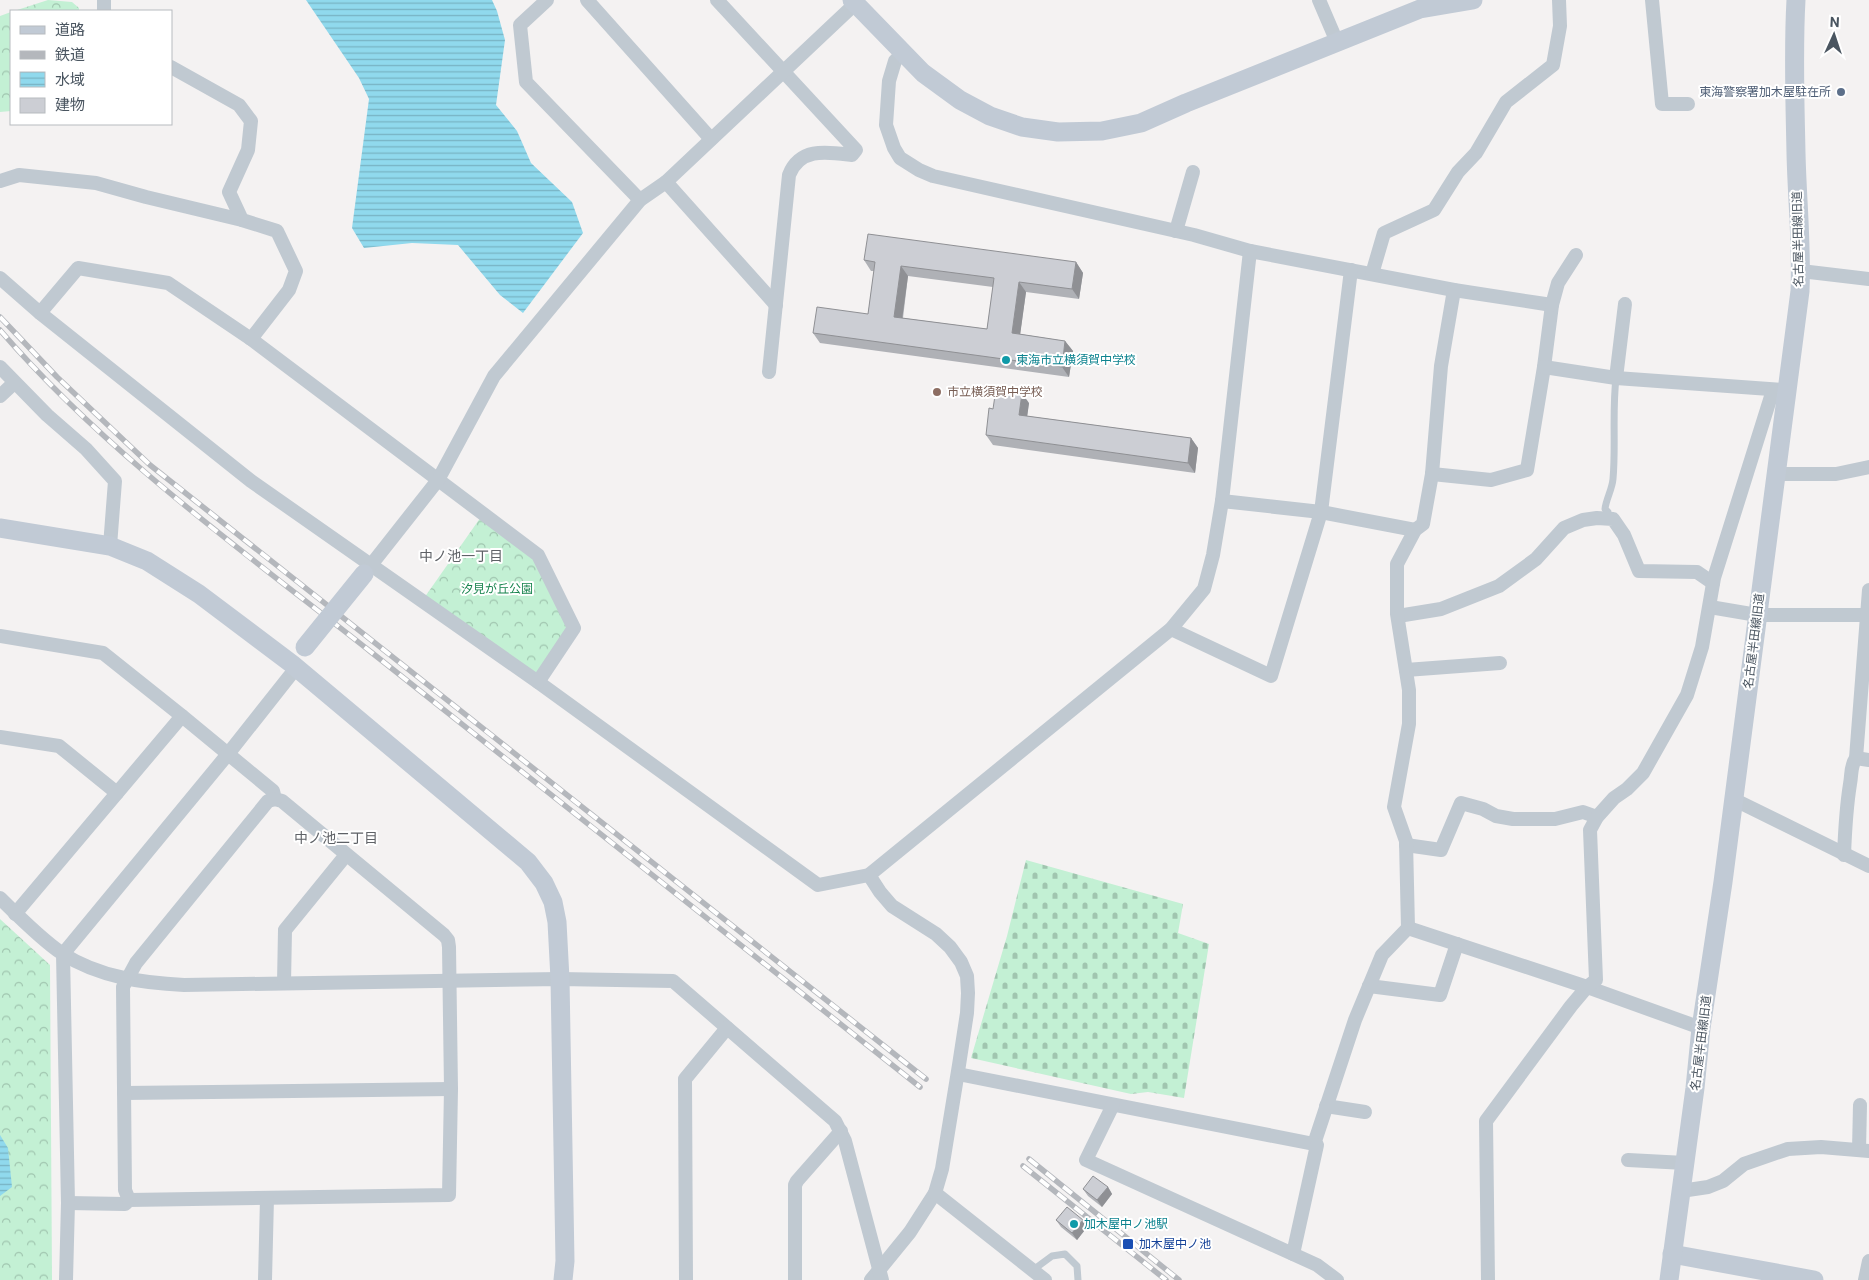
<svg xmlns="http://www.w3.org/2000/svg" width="1869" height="1280" viewBox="0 0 1869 1280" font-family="Roboto,'Noto Sans JP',sans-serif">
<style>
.forest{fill:url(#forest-crowns)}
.cemetery{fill:url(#cemetery-stones)}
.water{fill:url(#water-rules)}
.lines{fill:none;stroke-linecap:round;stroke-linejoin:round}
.lane{stroke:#c0c9d1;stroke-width:7}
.street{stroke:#c0c9d1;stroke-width:14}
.secondary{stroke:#c1cad5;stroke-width:19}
.rail-casing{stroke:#b4b7bc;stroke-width:5.5}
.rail{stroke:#fff;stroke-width:4;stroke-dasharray:11;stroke-linecap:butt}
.secondary-bridge{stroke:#c1cad5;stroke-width:19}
.wall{fill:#afb1b6;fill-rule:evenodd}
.shaded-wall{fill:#8f9094}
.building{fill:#ccced4;stroke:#8f9094;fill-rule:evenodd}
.service-dot{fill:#5c6f8a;stroke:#fff;stroke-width:2}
.culture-dot{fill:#0f9aa8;stroke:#fff;stroke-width:2}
.education-dot{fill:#8d6e63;stroke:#fff;stroke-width:2}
.transit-dot{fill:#1a4fb4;stroke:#fff;stroke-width:2}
.labels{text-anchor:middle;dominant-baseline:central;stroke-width:4;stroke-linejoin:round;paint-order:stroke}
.service-label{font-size:12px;fill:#4e5e75;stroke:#fff;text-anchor:end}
.street-label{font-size:12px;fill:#4a5560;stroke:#fff}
.culture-label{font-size:12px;fill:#0d838f;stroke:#fff;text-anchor:start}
.education-label{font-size:12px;fill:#785e54;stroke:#fff;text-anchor:start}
.park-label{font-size:12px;fill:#18844e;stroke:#fff}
.transit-label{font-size:12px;fill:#164399;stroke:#fff;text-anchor:start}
.neighbourhood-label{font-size:14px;fill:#5f6267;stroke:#fff}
</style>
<defs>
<pattern id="forest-crowns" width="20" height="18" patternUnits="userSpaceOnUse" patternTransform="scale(1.25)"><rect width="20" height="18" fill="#c3f0d4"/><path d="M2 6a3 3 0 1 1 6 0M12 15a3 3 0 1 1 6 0" fill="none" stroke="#a0c5af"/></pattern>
<pattern id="cemetery-stones" width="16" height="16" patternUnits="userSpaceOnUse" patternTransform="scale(1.25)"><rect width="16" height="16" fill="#c3f0d4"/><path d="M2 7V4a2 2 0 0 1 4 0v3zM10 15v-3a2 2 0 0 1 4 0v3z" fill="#a0c5af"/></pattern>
<pattern id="water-rules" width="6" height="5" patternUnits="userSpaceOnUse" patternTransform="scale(1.25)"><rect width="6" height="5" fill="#90d9ed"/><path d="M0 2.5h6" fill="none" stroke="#78b3c3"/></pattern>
</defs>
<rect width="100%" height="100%" fill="#f4f2f2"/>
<!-- forest -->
<g class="forest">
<path d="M48 0 72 2 79 8V11H14Z"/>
<path d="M11 12V111L0 112V16Z"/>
<path d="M483 514 538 555 574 628 538 682 422 601Z"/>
<path d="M0 919 50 965 52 1280H0Z"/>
</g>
<!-- cemetery -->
<path class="cemetery" d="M1026 860 1183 904 1178 933 1209 944 1184 1098 1148 1092 1131 1094 971 1058 1007 936Z"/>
<!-- water -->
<g class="water">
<path d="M306 0H492L497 11 505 40 496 105 517 131 531 163 572 202 583 233 523 313 500 295 458 245 412 243 364 248 352 228 369 99 359 78Z"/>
<path d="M0 1135 8 1148 12 1187 0 1196Z"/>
</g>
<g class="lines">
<!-- lane -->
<g class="lane">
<path d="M1607 518 1608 512 1605 509C1606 499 1612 490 1613 479 1616 446 1612 412 1616 378"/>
<path d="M1033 1270 1052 1256 1065 1254 1077 1266 1078 1280"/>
</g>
<!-- street -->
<g class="street">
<path d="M547 0 520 25 526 82 640 200"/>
<path d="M587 0 711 139"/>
<path d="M717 0 856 150 852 155C827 152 800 147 789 175L769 372"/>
<path d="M1319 0 1337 42"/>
<path d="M1652 0 1662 104H1688"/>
<path d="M104 11V0"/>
<path d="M903 53 895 61 889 81 886 125 894 148 900 158 919 170 933 176 1194 235 1250 251 1454 290 1552 305 1544 367 1527 470 1491 480 1432 474"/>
<path d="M171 67 239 105 251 121 248 150 229 192 242 220 277 231 296 271 289 290 251 339"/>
<path d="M0 181 19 175 96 183 146 197 242 220"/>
<path d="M666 182 776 305"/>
<path d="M1176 231 1193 172"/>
<path d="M1801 271 1869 279"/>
<path d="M1372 274 1384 233 1434 210 1458 172 1476 153 1506 102 1553 65 1560 26 1559 0"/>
<path d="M0 278 40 313 251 481 538 682 818 885 869 875 1171 629 1204 589 1213 555 1222 501 1250 251"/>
<path d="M1552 305 1558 283 1576 255"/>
<path d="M40 313 78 268 168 283 251 339 538 555 574 628 538 682"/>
<path d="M0 367 47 415 86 449 115 481 110 546"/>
<path d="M1544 367 1616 378 1782 390"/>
<path d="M1616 378 1625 304"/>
<path d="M0 396 14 383"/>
<path d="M1776 474H1836L1869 467"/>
<path d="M1222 501 1321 512 1415 530"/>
<path d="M371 565 438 480 494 376 640 200 666 182 855 4"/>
<path d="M1710 607 1757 615H1869"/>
<path d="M1398 616 1441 609 1499 586 1536 559 1564 528 1583 520 1597 518 1613 519 1624 535 1639 571 1697 572 1713 583"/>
<path d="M1171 629 1271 676 1321 512 1351 270"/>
<path d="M0 636 103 653 182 716 273 791 275 799 282 801 444 935 448 940 449 947 451 1089 449 1195 129 1200 125 1204 68 1203"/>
<path d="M1406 670 1500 663"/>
<path d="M0 737 59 746 117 793"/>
<path d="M1856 758 1869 760"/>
<path d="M1733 799 1869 866"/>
<path d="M1406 845 1441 850 1461 803 1483 809 1496 816 1513 819H1555L1583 812 1597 817"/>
<path d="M1844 855C1845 830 1846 809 1850 784 1852 774 1850 767 1856 758L1869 590"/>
<path d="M869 875 880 892 892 906 936 934 950 947 961 962 967 976 968 993 967 1013 959 1065 942 1169 935 1193 910 1232 871 1280"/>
<path d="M0 898C17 915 43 941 63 954 99 977 143 983 184 985L560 979 673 981 835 1121 845 1141 882 1280"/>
<path d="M15 914 182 716"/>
<path d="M1408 928 1587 987 1701 1028"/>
<path d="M284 983 285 930 346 855"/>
<path d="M1369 986 1440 995 1457 944"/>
<path d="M958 1074 1314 1144 1355 1020 1382 955 1408 928 1406 841 1394 807 1409 724V690L1397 614V564L1415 530 1423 524 1432 474 1441 366 1454 290"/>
<path d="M124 1093 451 1089"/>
<path d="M1113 1105 1086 1160 1317 1265 1337 1280"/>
<path d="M1326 1106 1365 1112"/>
<path d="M1859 1150 1860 1105"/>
<path d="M1628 1160 1685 1163"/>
<path d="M1681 1191 1708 1187 1723 1181 1744 1164 1788 1149 1821 1147 1869 1151"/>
<path d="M935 1193 1045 1280"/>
<path d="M129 1200 125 1190 123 987 136 963 268 801 275 799"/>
<path d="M1293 1254 1317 1145"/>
<path d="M66 1280 68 1203 63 954 228 754 296 668"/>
<path d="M265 1280 267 1198"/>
<path d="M686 1280 685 1079 727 1028"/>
<path d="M795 1280V1185L797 1181 841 1131"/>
<path d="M1488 1280 1486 1121 1571 1006 1587 987 1596 980 1590 830 1597 817 1614 798 1627 789 1643 773 1687 695 1702 647 1714 578 1773 390"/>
<path d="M1865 1280 1869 1261"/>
</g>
<!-- secondary -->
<g class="secondary">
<path d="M852 0 923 73 960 100 990 116 1022 127 1058 132 1102 131 1141 123 1186 103 1420 9 1473 0"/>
<path d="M0 528 110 546 147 561 199 594 292 664 528 862 544 883 553 902 557 922 560 979 565 1261 563 1280"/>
<path d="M1672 1254 1814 1280"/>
<path d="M1669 1280 1695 1088 1701 1028 1723 882 1800 291C1802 245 1797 199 1796 153 1795 102 1793 51 1796 0"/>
</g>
<!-- rail casing -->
<g class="rail-casing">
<g id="rail">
<path d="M0 317 57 377 150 465 926 1079"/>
<path d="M0 330C107 454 243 551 371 652 554 797 737 942 920 1087"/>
<path d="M1029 1159 1179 1280"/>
<path d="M1023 1166 1166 1280"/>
</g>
</g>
<!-- rail -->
<use href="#rail" class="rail"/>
<!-- secondary-bridge -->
<path class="secondary-bridge" d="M305 647 364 574"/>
</g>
<!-- wall -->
<g class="wall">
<path d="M864 260 1076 262 1083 273 1079 299 1026 292 1020 334 1065 341 1073 351 1069 377 820 343 813 333 868 314 874 271H871ZM908 276 993 287 987 329 903 318Z"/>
<path d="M1029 403 1027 416 1191 438 1198 448 1195 473 993 445 986 435 993 409Z"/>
<path d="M1108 1187 1112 1194 1102 1207 1088 1196 1083 1189Z"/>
<path d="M1056 1220H1083L1088 1226 1077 1240 1061 1227Z"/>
</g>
<!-- shaded-wall -->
<g class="shaded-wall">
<path d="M1076 262 1083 273 1079 299 1072 289Z"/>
<path d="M901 266 908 276 901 327 894 317Z"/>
<path d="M1019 282 1026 292 1019 343 1012 333Z"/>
<path d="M1065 341 1073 351 1069 377 1062 367Z"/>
<path d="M1022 393 1029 403 1026 425 1019 415Z"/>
<path d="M1191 438 1198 448 1195 473 1188 463Z"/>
<path d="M1108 1187 1112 1194 1102 1207 1097 1200Z"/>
<path d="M1083 1220 1088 1226 1077 1240 1072 1233Z"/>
</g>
<!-- building -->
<g class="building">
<path d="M868 234 1076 262 1072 289 1019 282 1012 333 1065 341 1062 367 813 333 817 307 868 314 875 262 864 260ZM901 266 994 278 987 329 894 317Z"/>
<path d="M996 389 1022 393 1019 415 1191 438 1188 463 986 435 989 408 993 409Z"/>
<path d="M1093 1176 1108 1187 1097 1200 1083 1189Z"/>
<path d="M1067 1207 1083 1220 1072 1233 1056 1220Z"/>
</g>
<!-- markers -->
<circle class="service-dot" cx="1841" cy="92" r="5"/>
<g class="culture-dot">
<circle cx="1006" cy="360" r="5"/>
<circle cx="1074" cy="1224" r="5"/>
</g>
<circle class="education-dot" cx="937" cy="392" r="5"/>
<rect class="transit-dot" x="1122" y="1238" width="12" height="12" rx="2.5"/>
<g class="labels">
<!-- service labels -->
<g class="service-label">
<text x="1831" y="92">東海警察署加木屋駐在所</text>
</g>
<!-- street labels -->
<g class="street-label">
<text transform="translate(1798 239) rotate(-91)">名古屋半田線旧道</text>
<text transform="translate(1754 641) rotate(-83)">名古屋半田線旧道</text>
<text transform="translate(1701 1043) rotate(-83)">名古屋半田線旧道</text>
</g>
<!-- culture labels -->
<g class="culture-label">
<text x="1016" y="360">東海市立横須賀中学校</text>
<text x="1084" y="1224">加木屋中ノ池駅</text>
</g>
<!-- education labels -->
<g class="education-label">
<text x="947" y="392">市立横須賀中学校</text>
</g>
<!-- park labels -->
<g class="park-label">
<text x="497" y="589">汐見が丘公園</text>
</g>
<!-- transit labels -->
<g class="transit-label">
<text x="1139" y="1244">加木屋中ノ池</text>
</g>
<!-- neighbourhood labels -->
<g class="neighbourhood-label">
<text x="461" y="556">中ノ池一丁目</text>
<text x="336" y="838">中ノ池二丁目</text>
</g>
</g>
<!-- legend -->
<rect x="10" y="10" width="162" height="115" fill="#ffffff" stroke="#b7bbbf"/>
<rect x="20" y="26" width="25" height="8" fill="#c1cad5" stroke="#b7bbbf"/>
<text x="55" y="35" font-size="15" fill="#4a5560">道路</text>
<rect x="20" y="51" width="25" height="8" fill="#b4b7bc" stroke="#b7bbbf"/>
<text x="55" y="60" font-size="15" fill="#4a5560">鉄道</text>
<rect x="20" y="72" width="25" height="15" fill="url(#water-rules)" stroke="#b7bbbf"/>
<text x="55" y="85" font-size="15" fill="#4a5560">水域</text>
<rect x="20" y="98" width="25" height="15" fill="#ccced4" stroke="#b7bbbf"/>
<text x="55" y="110" font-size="15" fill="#4a5560">建物</text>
<!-- north arrow -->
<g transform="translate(1834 35) rotate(3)" stroke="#ffffff" stroke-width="4" paint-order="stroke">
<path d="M0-4L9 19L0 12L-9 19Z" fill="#4a5560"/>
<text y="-8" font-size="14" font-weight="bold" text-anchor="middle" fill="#4a5560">N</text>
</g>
</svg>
